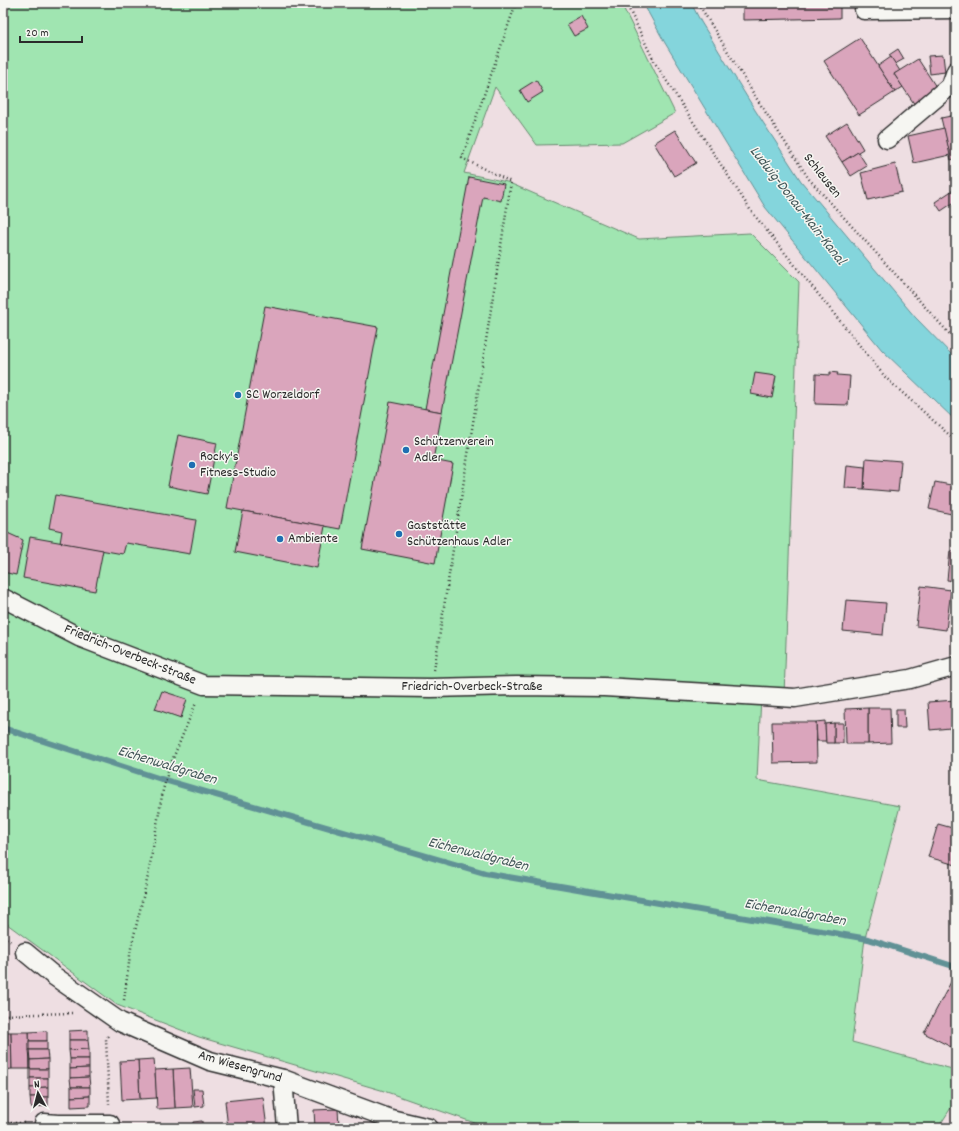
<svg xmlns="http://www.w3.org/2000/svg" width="959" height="1131" viewBox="0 0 959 1131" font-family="Dekko,sans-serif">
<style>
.green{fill:#a0e5b1;stroke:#66886e}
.water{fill:#84d5dc;stroke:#609195}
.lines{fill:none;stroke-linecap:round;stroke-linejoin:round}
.stream{stroke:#609195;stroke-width:6}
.building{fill:#daa5bc;stroke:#2b2b2b}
.street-casing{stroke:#2b2b2b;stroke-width:21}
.path{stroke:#2b2b2b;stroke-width:2.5;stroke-dasharray:1 3;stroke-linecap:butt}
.street{stroke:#f6f6f2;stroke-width:18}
.poi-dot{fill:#1f6fb2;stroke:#f6f6f2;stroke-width:1.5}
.labels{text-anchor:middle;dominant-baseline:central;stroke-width:3;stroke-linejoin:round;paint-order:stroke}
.street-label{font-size:14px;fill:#2b2b2b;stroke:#f6f6f2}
.poi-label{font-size:14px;fill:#2b2b2b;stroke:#f6f6f2;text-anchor:start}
.water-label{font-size:15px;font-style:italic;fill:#415657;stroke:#f6f6f2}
</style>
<rect width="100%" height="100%" fill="#eedee2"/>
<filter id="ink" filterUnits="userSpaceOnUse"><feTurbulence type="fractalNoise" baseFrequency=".025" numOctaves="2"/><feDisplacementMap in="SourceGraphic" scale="8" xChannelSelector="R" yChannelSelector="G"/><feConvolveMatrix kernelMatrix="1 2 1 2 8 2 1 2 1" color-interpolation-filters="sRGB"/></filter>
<g filter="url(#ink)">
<!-- green -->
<path class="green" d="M3 3H621L675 113 622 143 537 145 495 87 464 173 507 182 639 239 750 233 799 282 784 696H761L757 780 900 806 865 938 852 1042 956 1070V1100L938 1128H489L381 1090 199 1037 117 1005 3 921Z"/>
<!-- water -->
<path class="water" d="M643 3H691L701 22 755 110 801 181 915 317 956 359V421L882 350 765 207 665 43Z"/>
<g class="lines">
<!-- stream -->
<path class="stream" d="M3 728 161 779 485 873 868 939 956 967"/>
</g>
<!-- building -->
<g class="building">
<path d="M743 3H840V18L743 20Z"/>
<path d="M581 16 588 29 574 36 567 24Z"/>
<path d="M860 38 895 92 859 115 824 61Z"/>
<path d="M898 49 904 59 895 64 889 55Z"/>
<path d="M943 55 945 72 930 74 928 56Z"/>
<path d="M891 57 900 71 894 74 903 87 895 92 878 66Z"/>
<path d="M918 59 938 90 915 105 894 74Z"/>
<path d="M536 80 543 92 527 102 520 90Z"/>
<path d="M956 115V158L951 160 941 118Z"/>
<path d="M847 122 863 149 842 162 825 136Z"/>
<path d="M944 128 950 155 914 163 908 136Z"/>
<path d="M675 130 696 163 674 176 654 143Z"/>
<path d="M858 152 867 166 851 176 842 162Z"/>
<path d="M895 164 902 192 868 200 861 173Z"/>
<path d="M469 177 504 184 501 201 483 197 442 412 425 409Z"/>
<path d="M956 188V201L941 211 935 202Z"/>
<path d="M265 306 378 327 340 529 227 508Z"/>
<path d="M830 372 838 373 837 375 850 376 848 405 815 404 816 374 830 375Z"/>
<path d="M755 373 776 376 772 398 751 394Z"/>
<path d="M390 402 442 412 433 460 453 464 435 563 362 549Z"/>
<path d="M178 435 217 443 207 494 168 486Z"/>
<path d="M866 458 901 461 898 492 864 489Z"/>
<path d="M847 465 865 467 864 489 845 488Z"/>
<path d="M935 482 956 486V515L929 509Z"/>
<path d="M55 495 196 520 190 554 126 543 123 554 60 543 62 531 49 528Z"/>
<path d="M243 511 325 526 317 568 235 552Z"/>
<path d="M3 531 23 540 16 575 3 572Z"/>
<path d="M30 537 103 550 95 591 23 578Z"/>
<path d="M950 551H956V581L947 580Z"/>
<path d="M921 586 951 590 946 630 916 626Z"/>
<path d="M846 600 886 603 883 635 843 631Z"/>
<path d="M162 691 187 699 181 718 155 709Z"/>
<path d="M956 700V736H951L950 728 930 730 928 702Z"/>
<path d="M868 708H890L891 743 868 744Z"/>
<path d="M868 708V744H846L845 709Z"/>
<path d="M896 709H904L905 728H896Z"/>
<path d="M825 721 826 741H817L816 722Z"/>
<path d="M772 722H816L817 762 773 763Z"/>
<rect x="834" y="723" width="9" height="20"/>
<path d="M834 723V743H826L825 724Z"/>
<path d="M938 824 956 829V865L928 857Z"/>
<path d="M952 980 956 982V1041L953 1048 924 1033Z"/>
<path d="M88 1030V1040H69V1031Z"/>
<path d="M47 1031V1041H29V1032Z"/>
<path d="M3 1032H11L12 1069 3 1070Z"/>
<path d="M11 1032H29L30 1069H12Z"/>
<path d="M69 1040H88L89 1049 69 1050Z"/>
<rect x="29" y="1041" width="18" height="9"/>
<path d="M89 1049V1059H70L69 1050Z"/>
<path d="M29 1050H47L48 1059 30 1060Z"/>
<path d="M48 1059V1069H30V1060Z"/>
<path d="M70 1059H89V1068L70 1069Z"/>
<path d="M154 1059 157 1098 140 1099 138 1060Z"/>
<path d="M138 1060 140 1099 122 1100 120 1061Z"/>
<path d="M89 1068V1077L70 1078V1069Z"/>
<path d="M190 1068 193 1107 175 1108 173 1069Z"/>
<rect x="30" y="1069" width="18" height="9"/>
<path d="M173 1069 175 1108 157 1109 155 1070Z"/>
<path d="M89 1077 90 1087H71L70 1078Z"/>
<path d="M30 1078H48V1087L30 1088Z"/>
<path d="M48 1087V1097H30V1088Z"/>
<path d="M71 1087H90V1096L71 1097Z"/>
<path d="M193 1089H202L204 1106 195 1107Z"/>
<path d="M90 1096V1106L71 1107V1097Z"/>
<path d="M30 1097H48V1106L31 1107Z"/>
<path d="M263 1097 267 1128H228L225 1101Z"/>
<path d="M338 1109 339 1126 315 1128 314 1110Z"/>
<path d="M202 1121V1128H193V1122Z"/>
</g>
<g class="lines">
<!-- street casing -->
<g class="street-casing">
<g id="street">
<path d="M864 10 956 9"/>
<path d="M887 139 951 85 956 71"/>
<path d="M3 598 79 637 204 685 431 688 517 686 604 687 795 698 910 679 956 666"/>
<path d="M25 952 54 976 120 1022 210 1061 283 1079 391 1119 429 1128"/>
<path d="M283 1079 287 1128"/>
<path d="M44 1123 58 1124H110"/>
</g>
</g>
<!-- path -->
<g class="path">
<path d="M626 3 655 63 751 211 886 378 956 441"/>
<path d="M698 3 755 96 809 179 956 341"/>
<path d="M434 670 511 182 462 158 516 3"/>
<path d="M3 936 11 942"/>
<path d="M3 971 4 1015"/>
<path d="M124 1000 131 948 148 876 163 790 169 768 196 703"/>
<path d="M3 1015 72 1013"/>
<path d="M108 1036 106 1039 109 1104"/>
<path d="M3 1123H25"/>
</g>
<!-- street -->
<use href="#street" class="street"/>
</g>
</g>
<!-- markers -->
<g class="poi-dot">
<circle cx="238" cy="395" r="4"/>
<circle cx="406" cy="450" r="4"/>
<circle cx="192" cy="465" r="4"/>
<circle cx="399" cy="534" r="4"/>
<circle cx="280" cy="539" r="4"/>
</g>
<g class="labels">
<!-- street labels -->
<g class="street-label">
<text transform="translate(822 176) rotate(52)">Schleusen</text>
<text transform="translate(130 655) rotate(22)">Friedrich-Overbeck-Straße</text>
<text x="472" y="687">Friedrich-Overbeck-Straße</text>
<text transform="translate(240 1067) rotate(16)">Am Wiesengrund</text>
</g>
<!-- poi labels -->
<g class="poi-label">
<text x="246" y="395">SC Worzeldorf</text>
<text x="414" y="442">Schützenverein<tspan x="414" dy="16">Adler</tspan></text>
<text x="200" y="457">Rocky's<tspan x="200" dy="16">Fitness-Studio</tspan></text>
<text x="407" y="526">Gaststätte<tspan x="407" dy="16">Schützenhaus Adler</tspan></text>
<text x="288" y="539">Ambiente</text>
</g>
<!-- water labels -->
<g class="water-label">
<text transform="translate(797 206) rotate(52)">Ludwig-Donau-Main-Kanal</text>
<text transform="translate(167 766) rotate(17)">Eichenwaldgraben</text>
<text transform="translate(478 855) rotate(14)">Eichenwaldgraben</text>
<text transform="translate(795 913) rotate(10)">Eichenwaldgraben</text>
</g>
</g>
<!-- margin -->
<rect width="959" height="1131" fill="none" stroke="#f6f6f2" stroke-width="16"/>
<rect x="8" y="8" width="943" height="1115" fill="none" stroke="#2b2b2b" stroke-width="1.5" filter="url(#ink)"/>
<!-- north arrow -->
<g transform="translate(38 1093) rotate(353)" stroke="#f6f6f2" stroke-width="3" paint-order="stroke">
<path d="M0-3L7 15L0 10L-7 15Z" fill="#2b2b2b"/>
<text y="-6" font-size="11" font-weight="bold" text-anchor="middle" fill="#2b2b2b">N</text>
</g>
<!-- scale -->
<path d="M20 36v6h62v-6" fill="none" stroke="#2b2b2b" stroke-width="2"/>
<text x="26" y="36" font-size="12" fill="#2b2b2b" stroke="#f6f6f2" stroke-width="3" paint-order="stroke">20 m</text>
</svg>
